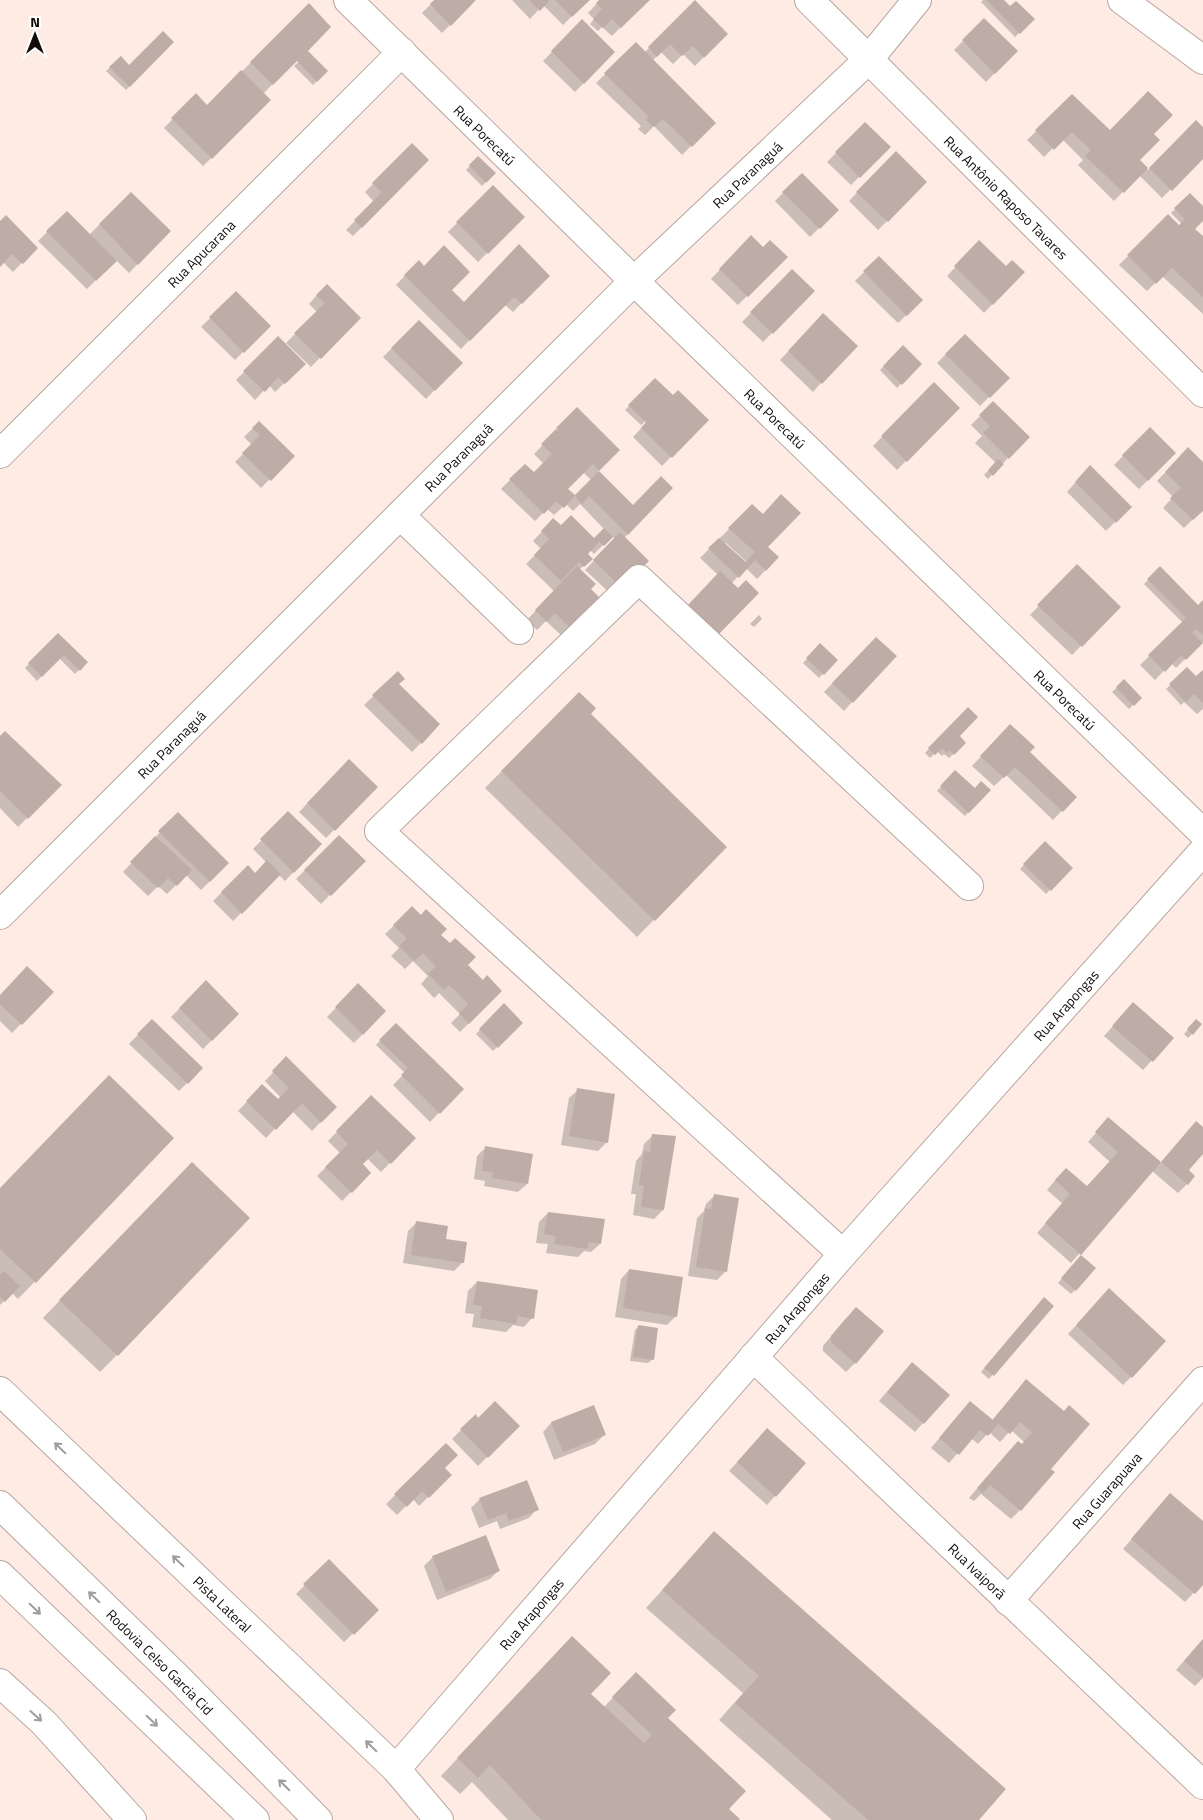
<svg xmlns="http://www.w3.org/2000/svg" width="1203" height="1820" viewBox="0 0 1203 1820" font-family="'Titillium Web',sans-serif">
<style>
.shadow{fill:#0003;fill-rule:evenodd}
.building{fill:#beada7}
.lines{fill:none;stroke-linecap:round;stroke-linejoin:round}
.minor-casing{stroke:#b7a6a0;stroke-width:30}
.highway-casing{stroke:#b7a6a0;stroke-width:30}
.minor{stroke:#fff;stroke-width:28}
.highway{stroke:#fff;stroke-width:28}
.oneway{stroke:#a09d9d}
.labels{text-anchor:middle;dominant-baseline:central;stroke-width:4;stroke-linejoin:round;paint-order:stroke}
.street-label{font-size:14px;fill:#110b09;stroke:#fff}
</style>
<rect width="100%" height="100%" fill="#fdebe4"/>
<!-- shadow -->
<g class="shadow">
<path d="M435 0H475L442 33 422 13Z"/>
<path d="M512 0H588L563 25 543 5 530 19Z"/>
<path d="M600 0H648L612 36 602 27 598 31 590 24 594 19 588 13Z"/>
<path d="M983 0H1002L1010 8 1033 19 1015 37 981 2Z"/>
<path d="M695 2 726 34 695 66 683 54 673 64 661 52 652 61 714 123 682 155 654 126 645 135 638 129 641 126 596 83 636 44 644 53Z"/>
<path d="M309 5 329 26 263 94 242 128 203 166 164 128 196 95 207 106Z"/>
<path d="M984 20 1016 51 986 82 954 50Z"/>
<path d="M582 21 614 52 575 92 543 61Z"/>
<path d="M172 42 126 90 106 71 121 58 129 67Z"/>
<path d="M308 53 326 71 313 85 294 66Z"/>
<path d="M1072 96 1110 132 1152 134 1139 160 1148 170 1196 122 1203 129V157L1162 198 1139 175 1114 201 1078 165 1083 160 1062 139 1044 157 1027 140Z"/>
<path d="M865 124 889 147 851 185 827 162Z"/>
<path d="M412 145 428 160 353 236 346 230 374 202 365 192Z"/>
<path d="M896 153 926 182 878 230 849 201Z"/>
<path d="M478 157 494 173 482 186 466 170Z"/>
<path d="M802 174 837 210 810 237 775 201Z"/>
<path d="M493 187 523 217 478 262 448 232Z"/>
<path d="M131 193 170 231 129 273 116 260 87 289 38 241 67 212 89 235Z"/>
<path d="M1190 195 1203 208V220L1193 229 1203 238V314L1162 276 1147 291 1119 265 1168 216 1179 226 1182 224 1171 213Z"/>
<path d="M0 223 36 248 13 272 3 262 0 265Z"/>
<path d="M751 237 763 248 786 257 738 305 711 279Z"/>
<path d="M979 242 1006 268 1023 272 984 313 947 276Z"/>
<path d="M879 257 922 300 898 323 855 281Z"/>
<path d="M418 262 464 303 548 276 513 312 504 304 461 349 396 285Z"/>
<path d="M792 271 814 291 763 342 742 322Z"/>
<path d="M236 293 269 326 235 360 201 327Z"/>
<path d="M318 294 359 318 311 367 286 343 317 312 309 304Z"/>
<path d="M823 315 821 383 813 392 780 360Z"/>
<path d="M419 321 461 363 426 399 383 357Z"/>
<path d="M965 335 1008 378 980 406 937 363Z"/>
<path d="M278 338 304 364 275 392 269 385 255 400 236 380Z"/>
<path d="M903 347 920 364 897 388 880 370Z"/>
<path d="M655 380 673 396 707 420 662 466 633 437 648 421 647 420 641 425 625 410Z"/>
<path d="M934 384 958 408 897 470 873 446Z"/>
<path d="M993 403 1028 437 988 479 984 475 996 463 975 443 982 436 971 425Z"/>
<path d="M577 409 618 450 598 471 633 506 671 488 624 538 647 561 613 596 585 570 615 539 612 536 594 554 590 550 586 554 591 559 579 570 589 589 599 598 562 636 546 621 537 630 527 620 554 591 526 564 541 549 533 541 553 520 561 527 594 539 604 529 580 504 573 511 566 504 554 515 547 509 535 521 501 489 525 465 534 474 544 464 534 454ZM583 472 592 481 575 497 567 489Z"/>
<path d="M259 422 293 456 261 488 235 462 252 445 244 437Z"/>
<path d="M1150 429 1174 453 1139 489 1114 465Z"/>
<path d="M1188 449 1203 464V509L1184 528 1163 508 1173 497 1157 481Z"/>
<path d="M1081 476 1130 507 1106 531 1067 492Z"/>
<path d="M752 506 766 547 777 558 757 579 746 568 731 584 709 643 718 575 700 558ZM726 543 747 562 745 564 724 544Z"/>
<path d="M1077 566 1119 607 1072 655 1030 615Z"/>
<path d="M1160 568 1198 607 1203 602V643L1202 642 1176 668 1171 663 1155 680 1140 665 1183 623 1144 584Z"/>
<path d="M759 615 762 619 754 627 750 624Z"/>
<path d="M58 634 86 662 75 674 59 658 37 681 25 668Z"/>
<path d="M820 645 836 660 819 678 803 663Z"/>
<path d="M867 647 852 702 844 711 824 692Z"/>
<path d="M1187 669 1196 678 1203 671V709L1197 714 1184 702 1181 705 1166 689Z"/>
<path d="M398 673V684L439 724 412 752 364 705Z"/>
<path d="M1124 681 1140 698 1129 709 1112 692Z"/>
<path d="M579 693 589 714 726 847 637 937 485 788Z"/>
<path d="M968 708 958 736 964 743 949 758 944 754 942 756 937 751 930 758 925 753Z"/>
<path d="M1002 734 1028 752 1075 797 1053 820 1006 775 994 786 972 766Z"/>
<path d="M0 738 60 785 18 827 0 808Z"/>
<path d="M349 761 376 787 326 838 299 812Z"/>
<path d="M955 772 975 790H989L965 816 937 791Z"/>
<path d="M178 813 228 863 201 890 186 875 167 894 158 886 148 896 123 872Z"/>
<path d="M288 813 320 844 285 881 279 875 233 921 213 901 248 867 255 874 267 863 253 849Z"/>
<path d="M339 836 364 861 321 904 296 879Z"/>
<path d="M1045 843 1071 868 1046 894 1020 869Z"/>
<path d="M412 908 440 935 483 982 501 991 460 1032 451 1023 460 1014 439 993 434 998 421 984 428 976 413 961 405 969 391 956 399 948 385 934Z"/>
<path d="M206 982 237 1014 203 1049 171 1017Z"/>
<path d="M358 985 385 1011 354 1043 327 1017Z"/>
<path d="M52 992 12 1033 0 1021V997Z"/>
<path d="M504 1005 521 1023 493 1051 476 1034Z"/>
<path d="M1125 1013 1172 1038 1143 1070 1104 1036Z"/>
<path d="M152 1020 202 1068 179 1091 129 1044Z"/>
<path d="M396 1024 462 1089 430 1122 393 1085 405 1073 376 1045Z"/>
<path d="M1192 1025V1034L1188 1038 1184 1034Z"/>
<path d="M278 1067 335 1107 312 1131 292 1111 266 1138 238 1111 262 1086 278 1101 281 1098 265 1081Z"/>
<path d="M578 1090 607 1142 598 1151 561 1145 569 1098Z"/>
<path d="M371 1097 414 1138 381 1172 367 1158 361 1164 370 1173 342 1201 317 1176 340 1153 328 1141Z"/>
<path d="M1108 1119 1161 1163 1188 1132 1203 1129V1152L1187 1170V1184L1178 1193 1152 1171 1071 1263 1037 1233 1063 1204 1047 1190 1057 1178 1087 1187 1110 1162 1088 1142Z"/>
<path d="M653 1135 675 1138 663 1210 654 1219 633 1215 636 1194H631L636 1161 642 1154 644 1144Z"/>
<path d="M173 1138 18 1299 12 1293 0 1305V1189Z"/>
<path d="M486 1147 527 1184 518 1192 484 1186 485 1181 474 1179 477 1156Z"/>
<path d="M175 1180 117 1355 100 1372 43 1318Z"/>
<path d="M714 1196 726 1271 717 1280 688 1276 697 1218 704 1211 706 1204Z"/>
<path d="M548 1213 600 1244 591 1252 584 1251 578 1257 546 1253 548 1244 536 1243 539 1222Z"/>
<path d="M417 1222 445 1240 463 1262 454 1271 403 1263 408 1231Z"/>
<path d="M1077 1261 1075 1290 1071 1294 1058 1283Z"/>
<path d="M629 1270 676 1316 667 1325 615 1317 621 1279Z"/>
<path d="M477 1282 532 1318 524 1327 513 1325 506 1332 472 1327 474 1314 465 1313 468 1291Z"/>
<path d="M1101 1299 1131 1377 1123 1385 1068 1334Z"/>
<path d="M1040 1303 1052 1306 989 1379 981 1372Z"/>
<path d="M847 1317 855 1363 846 1372 823 1351V1346Z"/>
<path d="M639 1326 653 1359 648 1363 630 1361 635 1330Z"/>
<path d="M904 1372 923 1423 915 1432 879 1401Z"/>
<path d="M1026 1380 1050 1469 1020 1510 1011 1519 981 1494 974 1501 969 1498 1009 1451 1018 1442 1021 1445 1024 1442 1011 1430 1000 1442 989 1432 978 1444 971 1438 949 1463 931 1448 962 1411 992 1420Z"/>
<path d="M593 1407 604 1435 595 1444 554 1460 543 1432 551 1423Z"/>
<path d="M475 1416 478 1420 518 1426 478 1466 452 1439Z"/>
<path d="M759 1439 804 1463 767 1505 729 1471Z"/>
<path d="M446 1445 443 1468 450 1475 419 1506 413 1499 397 1515 386 1504Z"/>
<path d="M480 1499 537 1509 529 1518 500 1529 497 1521 479 1528 471 1508Z"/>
<path d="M1162 1504 1203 1523V1583L1185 1602 1123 1549Z"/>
<path d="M714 1533 978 1820H832L719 1720 743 1693 646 1608Z"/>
<path d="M433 1557 499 1570 490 1579 437 1600 424 1566Z"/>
<path d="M329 1561 377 1610 344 1642 296 1594Z"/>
<path d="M1203 1639V1678L1195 1686 1176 1670Z"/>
<path d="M555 1655 589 1694 604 1707 636 1673 660 1725 737 1820H508L472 1782 460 1794 441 1776Z"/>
</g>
<!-- building -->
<g class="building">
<path d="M434 0H476L451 26 430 4Z"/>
<path d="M529 0H550L540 11Z"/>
<path d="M555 0H590L572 17Z"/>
<path d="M599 0H650L621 28 612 19 603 28 593 19 602 9 596 3Z"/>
<path d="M695 0 728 34 704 58 693 46 682 56 670 44 657 57 648 47Z"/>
<path d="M986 0H1004L1010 6 1016 1 1035 19 1020 34Z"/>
<path d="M309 3 331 27 308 51 328 71 317 82 297 61 273 85 250 62Z"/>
<path d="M984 18 1018 51 995 74 962 40Z"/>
<path d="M582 19 615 52 584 84 551 51Z"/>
<path d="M163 31 174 42 130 87 109 67 121 56 129 65Z"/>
<path d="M636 42 716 123 692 147 663 119 654 127 646 120 649 117 604 73Z"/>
<path d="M241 70 271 100 212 159 171 118 196 93 207 105Z"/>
<path d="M1148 91 1173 115 1154 134 1160 140 1140 160 1148 168 1124 193 1085 156 1091 150 1072 132 1054 150 1035 130 1072 94 1110 130Z"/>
<path d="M1196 120 1203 127V159L1172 191 1149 168Z"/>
<path d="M865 122 891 147 860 178 835 152Z"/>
<path d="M412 143 429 160 362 228 354 220 382 192 372 183Z"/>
<path d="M896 151 927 182 888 222 856 192Z"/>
<path d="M478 156 496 173 486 183 469 165Z"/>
<path d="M802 173 839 210 820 229 782 192Z"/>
<path d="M493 185 525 217 488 254 456 222Z"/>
<path d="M131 192 171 231 138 265 99 224Z"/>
<path d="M1190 193 1203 206V221L1195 229 1203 236V297L1172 268 1156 284 1127 255 1168 214 1179 225 1185 219 1174 208Z"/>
<path d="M67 211 117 261 96 281 46 231Z"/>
<path d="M6 215 38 248 23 264 12 254 0 267V221Z"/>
<path d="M751 235 763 247 770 240 788 257 748 297 719 269Z"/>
<path d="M979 240 1006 266 1012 260 1025 272 993 305 954 266Z"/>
<path d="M519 244 550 276 522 304 514 297 470 341 404 275 419 260 424 266 444 245 470 272 452 290 464 302Z"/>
<path d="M879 256 923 300 907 316 863 271Z"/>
<path d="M792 269 815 291 773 334 750 312Z"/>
<path d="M327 284 361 318 321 359 294 333 325 303 316 295Z"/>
<path d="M236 291 271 326 244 353 209 317Z"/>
<path d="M823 313 858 346 822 384 788 351Z"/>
<path d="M419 320 463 363 435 391 391 348Z"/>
<path d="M965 334 1010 378 990 398 945 354Z"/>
<path d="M278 336 306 364 285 384 278 377 265 392 243 371Z"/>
<path d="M903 345 922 364 902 385 883 366Z"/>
<path d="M655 378 673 395 678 390 709 420 672 458 641 428 646 422 628 405Z"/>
<path d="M934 382 960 408 907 462 881 436Z"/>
<path d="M993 401 1030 437 1009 459 983 433 990 426 979 415Z"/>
<path d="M577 407 620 450 599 471 593 464 568 489 575 495 599 471 633 505 661 476 673 488 628 535 589 496 582 504 575 496 564 508 556 501 544 514 509 479 525 464 534 472 552 454 541 444 556 429 563 434 556 428Z"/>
<path d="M259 421 295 456 271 481 242 453 260 435 252 428Z"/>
<path d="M1150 427 1176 453 1148 481 1122 455Z"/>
<path d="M1188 447 1203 462V511L1193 520 1170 498 1181 488 1165 472Z"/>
<path d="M998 459 1004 464 993 476 988 470Z"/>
<path d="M1090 465 1132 507 1116 523 1075 482Z"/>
<path d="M781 494 801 513 768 547 779 557 766 571 755 560 739 578 708 548 719 538 746 562 755 552 728 528 752 504 763 514Z"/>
<path d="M571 515 594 538 604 528 613 537 604 546 599 542 588 554 593 559 584 567 579 562 561 581 534 555 549 539 541 531 553 518 561 525Z"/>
<path d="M620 532 649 561 622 588 593 560Z"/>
<path d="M1077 564 1121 607 1082 647 1037 605Z"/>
<path d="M577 566 596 584 591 589 600 598 571 629 555 613 547 622 535 610Z"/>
<path d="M1160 566 1198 605 1203 600V635L1196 629 1192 633 1203 643 1186 660 1181 655 1165 672 1148 655 1186 618 1147 579Z"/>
<path d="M720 571 738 588 746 580 759 593 718 635 687 606Z"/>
<path d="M58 633 88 662 80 671 64 655 42 677 28 663Z"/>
<path d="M876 637 897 656 853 703 832 683Z"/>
<path d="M820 643 838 660 824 675 806 658Z"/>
<path d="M1187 667 1196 676 1203 670V703L1194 694 1186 702 1169 684Z"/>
<path d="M398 671 405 679 399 684 440 724 422 744 372 695Z"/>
<path d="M1124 679 1142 698 1134 706 1116 687Z"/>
<path d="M579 692 596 708 591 714 727 847 655 921 501 771Z"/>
<path d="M968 707 978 717 960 736 966 743 954 755 949 750 947 753 942 748 935 755 928 748Z"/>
<path d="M1010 724 1035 747 1030 752 1077 797 1063 812 1015 767 1004 778 980 756Z"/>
<path d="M5 731 62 785 28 819 0 791V736Z"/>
<path d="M349 759 378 787 335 831 307 803Z"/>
<path d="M955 770 975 788 981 781 991 790 969 813 940 786Z"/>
<path d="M288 811 322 844 294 873 260 839Z"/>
<path d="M178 812 229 863 210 882 158 831Z"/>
<path d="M339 835 366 861 331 896 304 870Z"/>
<path d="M155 836 192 870 177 886 168 878 158 888 130 862Z"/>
<path d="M1045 841 1073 868 1051 891 1023 864Z"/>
<path d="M267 860 281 874 242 914 221 892 248 865 255 873Z"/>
<path d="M412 906 421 915 426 909 447 929 441 935 450 943 455 938 476 957 468 965 483 980 487 975 502 991 469 1024 459 1014 468 1004 449 985 444 990 428 974 436 966 423 953 414 961 399 946 407 938 393 925Z"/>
<path d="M27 966 54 992 22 1025 0 1004V995Z"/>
<path d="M206 980 239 1014 212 1041 179 1008Z"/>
<path d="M358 983 386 1011 363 1035 335 1007Z"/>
<path d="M1133 1002 1174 1038 1153 1062 1112 1026Z"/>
<path d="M504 1003 523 1023 498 1048 479 1029Z"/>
<path d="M152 1019 203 1068 188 1084 137 1034Z"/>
<path d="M1196 1019 1202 1024 1193 1035 1187 1029Z"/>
<path d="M396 1023 464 1089 440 1114 401 1075 408 1068 379 1040Z"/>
<path d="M286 1056 337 1107 321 1123 302 1103 276 1130 246 1101 262 1084 278 1099 289 1088 272 1071Z"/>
<path d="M109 1075 174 1138 36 1283 0 1249V1188Z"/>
<path d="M577 1088 615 1094 608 1143 569 1136Z"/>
<path d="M371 1095 416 1138 391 1164 377 1150 363 1164 371 1173 352 1193 325 1167 348 1144 336 1131Z"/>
<path d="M1108 1117 1161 1162 1196 1121 1203 1127V1154L1189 1170 1195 1176 1188 1185 1161 1162 1081 1255 1045 1223 1070 1194 1055 1180 1066 1168 1087 1186 1118 1152 1095 1132Z"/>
<path d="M652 1134 676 1136 664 1210 641 1207 644 1186 639 1185 644 1151 650 1152Z"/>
<path d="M485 1146 533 1154 528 1184 492 1178 493 1172 482 1171Z"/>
<path d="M192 1162 250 1218 118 1356 59 1300Z"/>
<path d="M714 1194 739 1198 727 1272 696 1267 705 1208 711 1209Z"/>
<path d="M548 1212 605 1219 601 1244 589 1242 587 1249 554 1244 556 1236 544 1234Z"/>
<path d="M416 1221 448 1226 446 1239 467 1242 464 1263 411 1255Z"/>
<path d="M1081 1255 1096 1268 1076 1291 1061 1278Z"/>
<path d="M629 1269 683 1277 677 1317 623 1308Z"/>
<path d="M4 1271 20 1286 5 1302 0 1297V1275Z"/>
<path d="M477 1281 538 1290 534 1319 517 1316 516 1324 480 1318 482 1306 473 1305Z"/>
<path d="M1109 1288 1166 1341 1132 1378 1076 1325Z"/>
<path d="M1044 1297 1054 1306 994 1376 984 1368Z"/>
<path d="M856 1307 884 1331 856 1364 831 1342V1336Z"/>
<path d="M638 1325 658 1328 654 1360 633 1357Z"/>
<path d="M912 1362 950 1395 924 1424 887 1392Z"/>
<path d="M1026 1379 1064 1411 1069 1405 1090 1424 1051 1469 1055 1472 1021 1511 990 1485 983 1493 977 1488 1018 1441 1022 1444 1032 1432 1020 1422 1010 1434 998 1424 988 1436 980 1430 959 1455 939 1438 970 1401 993 1420Z"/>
<path d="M495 1401 520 1426 488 1458 460 1429 476 1414 478 1418Z"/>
<path d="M594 1405 606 1435 563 1452 551 1422Z"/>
<path d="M767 1428 806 1463 776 1497 737 1462Z"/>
<path d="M446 1443 458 1455 445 1468 452 1475 429 1498 422 1491 407 1507 394 1494Z"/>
<path d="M527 1480 539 1510 509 1521 506 1513 488 1520 479 1498Z"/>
<path d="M1170 1493 1203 1521V1585L1195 1594 1131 1539Z"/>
<path d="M714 1531 1006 1789 979 1820H868L735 1703 759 1676 662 1590Z"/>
<path d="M486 1535 500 1571 446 1592 432 1556Z"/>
<path d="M329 1559 379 1610 354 1635 303 1584Z"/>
<path d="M572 1636 611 1673 591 1694 644 1743 652 1735 612 1697 636 1672 676 1710 668 1718 746 1791 729 1809 740 1819 739 1820H541L490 1765 478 1778 457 1758Z"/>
<path d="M1203 1639V1677L1184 1661Z"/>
</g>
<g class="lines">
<!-- minor casing -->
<g class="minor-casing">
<g id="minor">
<path id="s1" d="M348 0 634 281 1203 833"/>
<path id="s2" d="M809 0 1203 393"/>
<path d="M1122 0 1203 60"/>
<path id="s3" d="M0 454 402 52"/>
<path d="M400 515 519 630"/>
<path id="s4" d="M0 915 634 281 869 59 917 0"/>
<path d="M843 1254 379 831 639 579 969 886"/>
<path id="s5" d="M753 1357 1203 1785"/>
<path id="s6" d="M0 1391 396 1769 439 1820"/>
<path id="s7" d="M1008 1601 1203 1381"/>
<path d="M0 1683 44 1723 132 1820"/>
<path id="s8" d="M396 1769 843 1254 1203 851"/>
</g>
</g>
<!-- highway casing -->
<g class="highway-casing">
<g id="highway">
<path id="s9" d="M0 1505 177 1677 318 1820"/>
<path d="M0 1575 255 1820"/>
</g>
</g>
<!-- minor -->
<use href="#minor" class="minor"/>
<!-- highway -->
<use href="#highway" class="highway"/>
</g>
<!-- one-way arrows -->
<defs><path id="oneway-shaft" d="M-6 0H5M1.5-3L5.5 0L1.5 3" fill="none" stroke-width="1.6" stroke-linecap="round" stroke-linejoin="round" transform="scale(1.25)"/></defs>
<g class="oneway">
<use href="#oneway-shaft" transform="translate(60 1448) rotate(-136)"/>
<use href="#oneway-shaft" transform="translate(178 1561) rotate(-136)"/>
<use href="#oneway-shaft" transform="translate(94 1597) rotate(-136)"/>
<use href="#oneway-shaft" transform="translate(35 1609) rotate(44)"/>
<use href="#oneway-shaft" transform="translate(36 1716) rotate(42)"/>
<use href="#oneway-shaft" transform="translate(152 1721) rotate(44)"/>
<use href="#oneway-shaft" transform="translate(371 1746) rotate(-136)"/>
<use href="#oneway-shaft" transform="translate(284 1785) rotate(-135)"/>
</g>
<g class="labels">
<!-- street labels -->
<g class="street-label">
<text stroke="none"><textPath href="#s1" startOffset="192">Rua Porecatú</textPath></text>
<text stroke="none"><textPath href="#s4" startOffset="1052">Rua Paranaguá</textPath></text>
<text stroke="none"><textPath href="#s2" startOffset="279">Rua Antônio Raposo Tavares</textPath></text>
<text stroke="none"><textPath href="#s3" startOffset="284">Rua Apucarana</textPath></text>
<text stroke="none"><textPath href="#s1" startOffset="598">Rua Porecatú</textPath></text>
<text stroke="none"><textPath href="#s4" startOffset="648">Rua Paranaguá</textPath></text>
<text stroke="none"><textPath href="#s1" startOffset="1002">Rua Porecatú</textPath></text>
<text stroke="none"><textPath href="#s4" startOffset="242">Rua Paranaguá</textPath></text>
<text stroke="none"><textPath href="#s8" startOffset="1016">Rua Arapongas</textPath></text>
<text stroke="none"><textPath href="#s8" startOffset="611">Rua Arapongas</textPath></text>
<text stroke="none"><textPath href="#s7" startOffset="148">Rua Guarapuava</textPath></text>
<text stroke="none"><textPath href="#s5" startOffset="310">Rua Ivaiporã</textPath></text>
<text stroke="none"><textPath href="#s6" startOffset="308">Pista Lateral</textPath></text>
<text stroke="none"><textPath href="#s8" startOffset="206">Rua Arapongas</textPath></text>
<text stroke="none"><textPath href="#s9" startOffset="224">Rodovia Celso Garcia Cid</textPath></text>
</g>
</g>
<!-- north arrow -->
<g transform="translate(35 35)" stroke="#ffffff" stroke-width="4" paint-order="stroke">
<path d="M0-4L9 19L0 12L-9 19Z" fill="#110b09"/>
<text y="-8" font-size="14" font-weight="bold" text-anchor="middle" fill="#110b09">N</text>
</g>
</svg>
